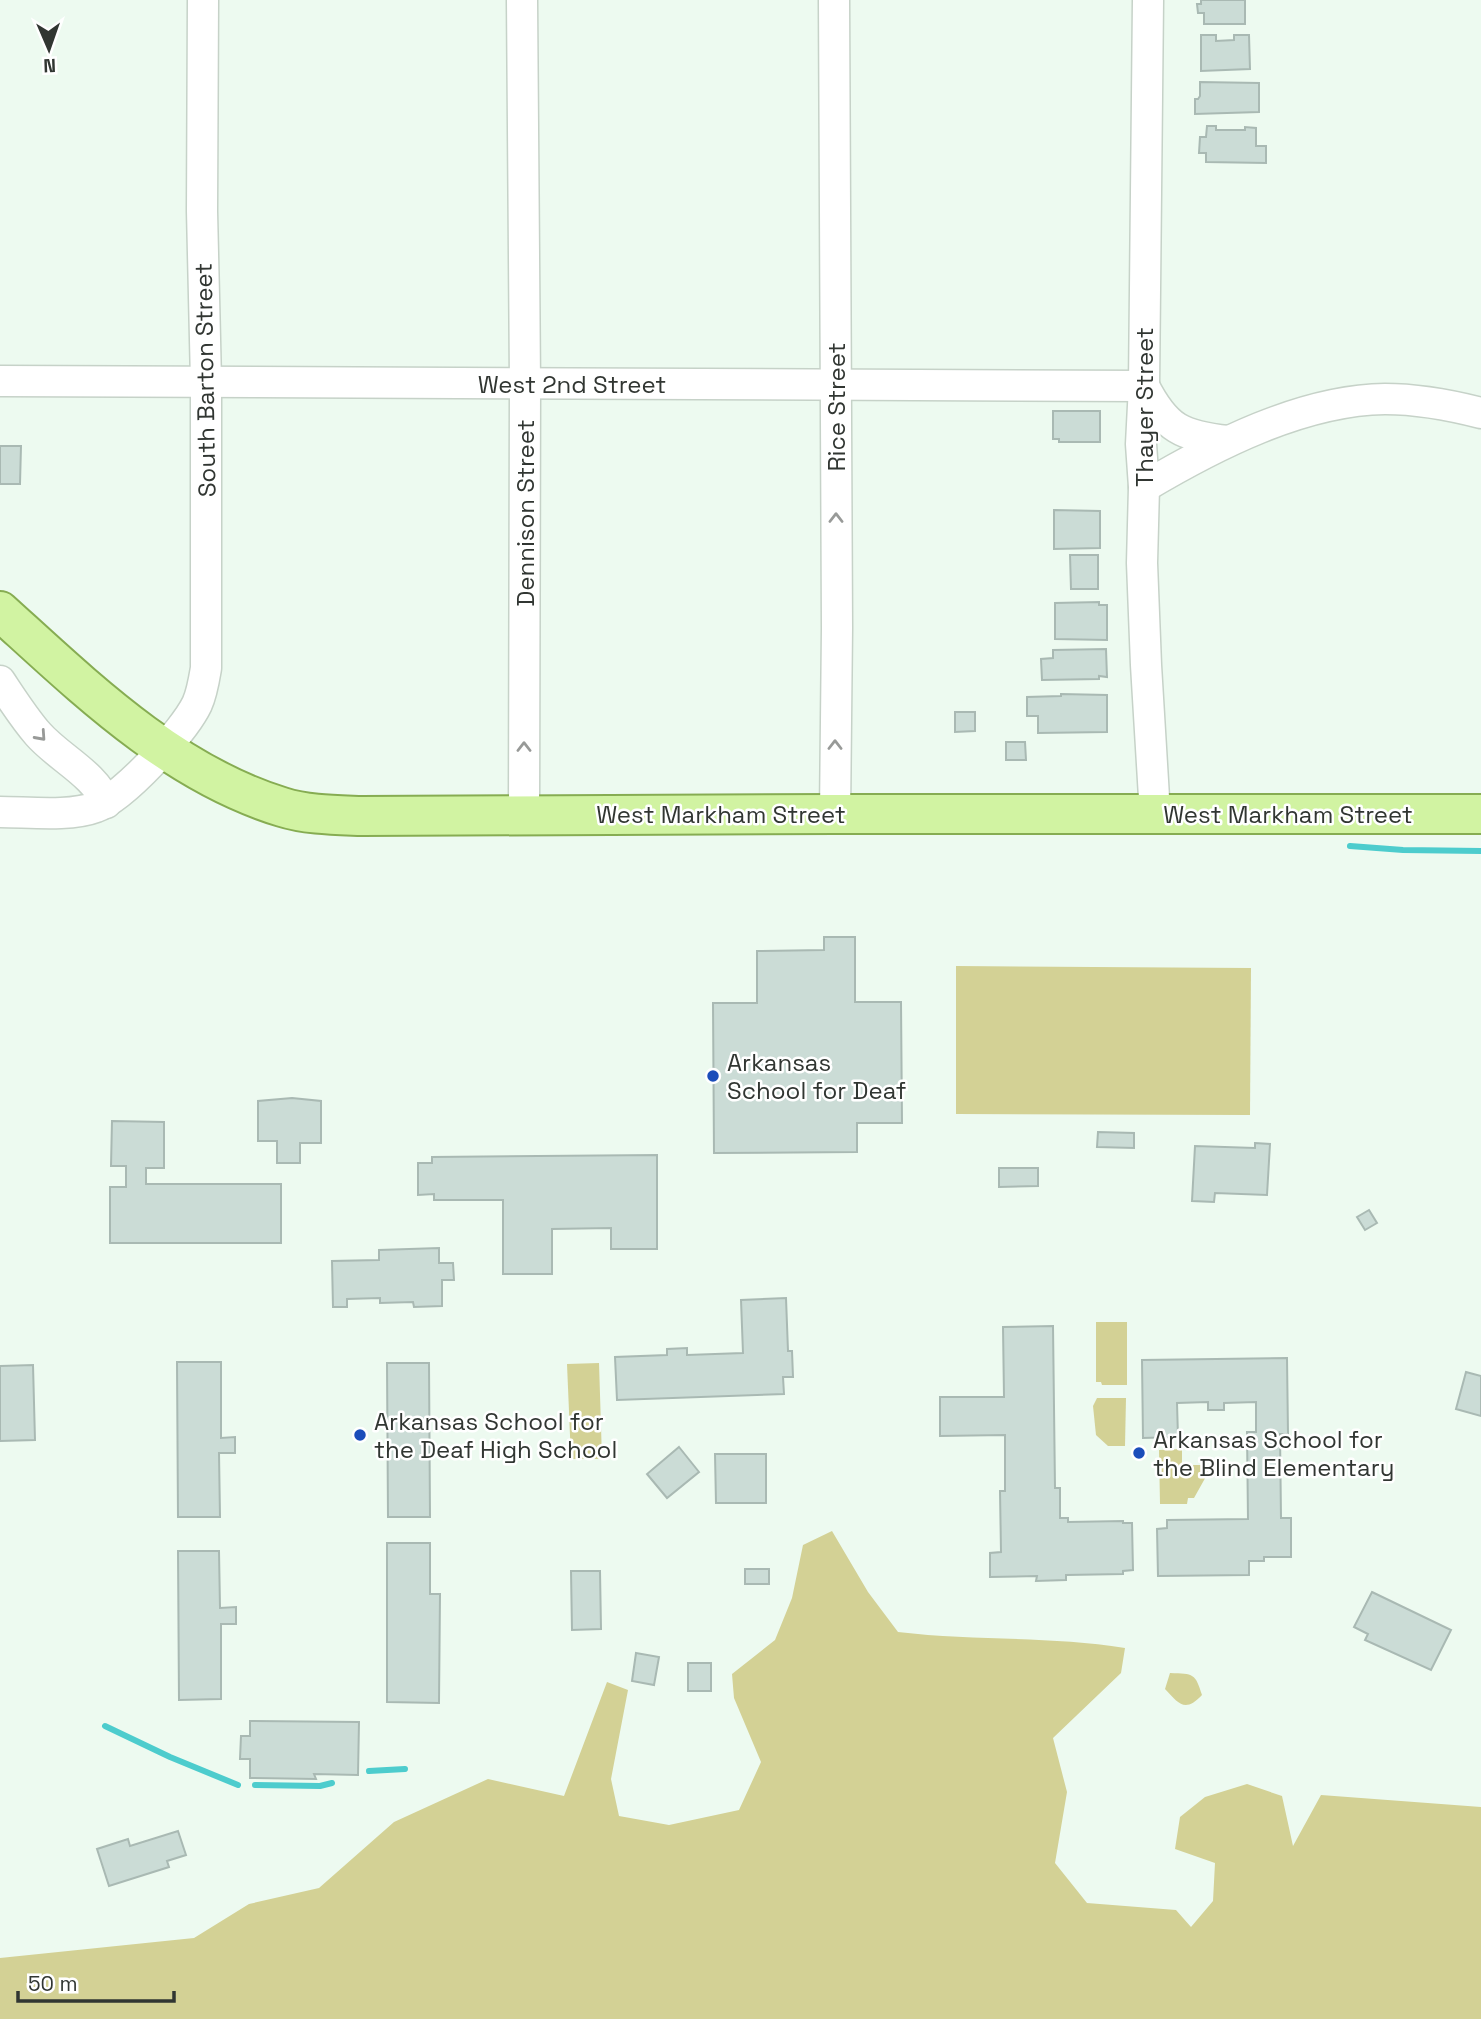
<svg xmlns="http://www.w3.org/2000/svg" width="1481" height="2019" viewBox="0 0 1481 2019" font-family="'Space Grotesk',sans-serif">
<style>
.green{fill:#d3d195}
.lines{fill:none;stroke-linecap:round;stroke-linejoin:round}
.stream{stroke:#4dcccd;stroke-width:6}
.building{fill:#cbdcd6;stroke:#a9b9b3;stroke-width:2}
.minor-casing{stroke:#c6d2c8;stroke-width:33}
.major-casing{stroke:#86ac52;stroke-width:42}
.minor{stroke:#fff;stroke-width:30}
.major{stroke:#d1f3a2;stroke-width:38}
.oneway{stroke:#989a98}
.poi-dot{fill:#1b4dba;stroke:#fff;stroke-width:2.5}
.labels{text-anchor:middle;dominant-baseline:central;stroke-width:5;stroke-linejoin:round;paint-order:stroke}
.street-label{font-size:24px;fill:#313632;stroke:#fff}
.poi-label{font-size:24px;fill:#313632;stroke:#fff;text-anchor:start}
</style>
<rect width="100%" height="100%" fill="#edfaf0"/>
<!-- green -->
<g class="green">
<path d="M956 966 1251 968 1250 1115 956 1114Z"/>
<path d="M1096 1322H1127V1385H1102L1101 1382H1096Z"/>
<path d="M599 1363 602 1459H571L567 1364Z"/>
<path d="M1097 1398H1126L1125 1446H1108L1096 1435 1093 1406Z"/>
<path d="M1182 1449V1465H1208V1473L1194 1498H1188L1187 1504H1160L1159 1450Z"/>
<path d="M832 1531 868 1592 898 1632C973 1641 1050 1636 1125 1648L1121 1673 1053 1738 1067 1792 1055 1863 1087 1903 1176 1910 1191 1927 1213 1901 1215 1863 1175 1849 1180 1817 1205 1797 1247 1784 1282 1796 1293 1846 1321 1795 1481 1807V2019H0V1958L194 1938 249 1904 319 1888 394 1822 488 1779 564 1796 607 1682 628 1690 611 1779 619 1816 669 1825 739 1810 761 1762 734 1698 732 1674 775 1640 792 1598 803 1545Z"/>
<path d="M1170 1673C1194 1674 1195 1673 1202 1695 1185 1713 1179 1704 1165 1689Z"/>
</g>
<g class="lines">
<!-- stream -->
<g class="stream">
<path d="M1350 846 1403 850 1481 851"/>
<path d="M105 1726 170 1757 238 1785"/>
<path d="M369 1771 405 1769"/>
<path d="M255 1785 320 1786 332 1783"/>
</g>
</g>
<!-- building -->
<g class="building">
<path d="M1201 0H1245V24H1204V13H1198L1197 4H1201Z"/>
<path d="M1201 35H1216V41L1234 40V35H1249L1250 69 1201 71Z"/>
<path d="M1200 82 1259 83V112L1195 114V99H1198L1200 96Z"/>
<path d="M1207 126H1216V130H1245V127L1256 128V146H1266V163L1206 162V153H1199L1200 137H1206Z"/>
<path d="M1053 411H1100V442H1059V439H1053Z"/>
<path d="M0 446H21L20 484H0Z"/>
<path d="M1054 510 1100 511V548L1054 549Z"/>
<path d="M1070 555H1098V589H1071Z"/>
<path d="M1099 602V605H1107V640L1055 639V603Z"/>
<path d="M1106 649 1107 677 1099 676V679L1042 680 1041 659 1053 658V650Z"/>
<path d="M1061 694 1107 695V732L1038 733V716H1027V697L1061 696Z"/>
<path d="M955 712H975V731L955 732Z"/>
<path d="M1006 742H1025L1026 760H1006Z"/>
<path d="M824 937H855V1002H901L902 1123H857V1152L714 1153 713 1003H757V951L824 950Z"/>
<path d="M292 1098 321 1101V1143H300V1163H277V1141H258V1101Z"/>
<path d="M112 1121 164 1122V1168H146V1184H281V1243H110V1187H126V1166H111Z"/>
<path d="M1098 1132 1134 1133V1148L1097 1147Z"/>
<path d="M1255 1143 1270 1144 1267 1195 1215 1193 1214 1202 1192 1201 1195 1146 1255 1148Z"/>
<path d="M657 1155V1249H611V1228L552 1229V1274H503V1200H434V1194L418 1195V1163H432V1157Z"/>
<path d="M999 1168H1038V1186L999 1187Z"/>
<path d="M1369 1210 1377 1223 1365 1230 1357 1217Z"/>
<path d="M439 1248V1263H453L454 1280H442V1306L414 1307 413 1302 380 1303V1298L347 1299V1307H333L332 1261 379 1260V1250Z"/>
<path d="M786 1298 788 1351H792L793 1377H783L784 1394 617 1400 615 1357 667 1355V1349L687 1348V1355L743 1353 741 1300Z"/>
<path d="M1053 1326 1055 1488H1060V1518H1068V1522L1123 1521V1523H1132L1133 1570 1123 1571V1574L1066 1575V1580L1036 1581 1037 1576 990 1577V1553L1001 1552 1000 1491H1005V1435L940 1436V1397H1004L1003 1327Z"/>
<path d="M1287 1358 1288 1434H1280L1281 1518H1291V1557H1264V1561H1249V1575L1158 1576 1157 1529 1167 1528V1520L1248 1519 1247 1432H1256V1402L1224 1403V1410H1208V1402L1177 1403 1178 1437 1143 1438 1142 1360Z"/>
<path d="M177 1362H221V1438L235 1437V1453H219L220 1517H178Z"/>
<path d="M387 1363H429L430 1517H388Z"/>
<path d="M33 1365 35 1440 0 1441V1366Z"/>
<path d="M1466 1372 1481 1376V1416L1456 1409Z"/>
<path d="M679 1447 699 1472 667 1498 647 1474Z"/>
<path d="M715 1454H766V1503H716Z"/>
<path d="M387 1543H430V1594H440L439 1703 387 1702Z"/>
<path d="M178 1551H219L220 1608 236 1607V1624H221V1699L179 1700Z"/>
<rect x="745" y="1569" width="24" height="15"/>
<path d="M571 1571H600L601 1629 572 1630Z"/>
<path d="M1372 1592 1451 1630 1431 1670 1365 1640 1368 1634 1354 1627Z"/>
<path d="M636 1653 659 1657 654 1685 632 1681Z"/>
<rect x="688" y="1663" width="23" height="28"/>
<path d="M250 1721 359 1722 358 1775 314 1774 316 1779 250 1778V1759H240L241 1736H250Z"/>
<path d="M178 1831 186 1855 167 1861 169 1867 109 1886 97 1849 128 1839 130 1846Z"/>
</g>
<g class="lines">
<!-- minor casing -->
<g class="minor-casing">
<g id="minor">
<path d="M522 0 525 384 524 816"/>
<path d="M834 0 837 628 835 814"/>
<path d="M1148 0 1144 386 1141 444 1144 487 1142 563 1146 665 1155 814"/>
<path d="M0 381 1144 386C1166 429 1182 436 1228 441"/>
<path d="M1144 487C1213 446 1302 400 1385 399 1418 399 1450 405 1481 413"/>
<path d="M0 681C12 699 24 718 38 734 59 758 95 774 106 803"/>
<path d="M0 812C28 812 70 817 96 807 124 797 184 731 197 704 202 693 204 680 206 668V382L202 211 203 0"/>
</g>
</g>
<!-- major casing -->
<g class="major-casing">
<path id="major" d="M0 611C84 687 171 773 282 807 307 815 336 815 362 816L835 814H1481"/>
</g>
<!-- minor -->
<use href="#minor" class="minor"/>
<!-- major -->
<use href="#major" class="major"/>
</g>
<!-- one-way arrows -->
<defs><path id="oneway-chevron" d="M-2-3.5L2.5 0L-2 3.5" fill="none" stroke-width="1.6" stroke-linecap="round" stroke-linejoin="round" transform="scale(1.75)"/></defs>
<g class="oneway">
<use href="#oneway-chevron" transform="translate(836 518) rotate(-90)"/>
<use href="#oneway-chevron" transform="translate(41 736) rotate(48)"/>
<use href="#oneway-chevron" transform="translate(835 745) rotate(-90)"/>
<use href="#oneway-chevron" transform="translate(524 747) rotate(-90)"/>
</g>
<!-- markers -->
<g class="poi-dot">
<circle cx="713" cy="1076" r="7"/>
<circle cx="360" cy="1435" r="7"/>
<circle cx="1139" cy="1453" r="7"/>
</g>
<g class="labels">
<!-- street labels -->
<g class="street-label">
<text transform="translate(205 380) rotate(-91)">South Barton Street</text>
<text x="572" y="384">West 2nd Street</text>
<text transform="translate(836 407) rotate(-90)">Rice Street</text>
<text transform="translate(1144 407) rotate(-90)">Thayer Street</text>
<text transform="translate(525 513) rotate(-90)">Dennison Street</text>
<text x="721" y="814">West Markham Street</text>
<text x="1288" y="814">West Markham Street</text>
</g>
<!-- poi labels -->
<g class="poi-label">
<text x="727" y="1062">Arkansas<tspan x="727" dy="28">School for Deaf</tspan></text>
<text x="374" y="1421">Arkansas School for<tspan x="374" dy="28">the Deaf High School</tspan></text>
<text x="1153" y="1439">Arkansas School for<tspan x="1153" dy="28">the Blind Elementary</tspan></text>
</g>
</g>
<!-- north arrow -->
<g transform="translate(49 49) rotate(178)" stroke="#ffffff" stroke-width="5" paint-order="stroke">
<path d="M0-5L12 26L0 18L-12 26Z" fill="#313632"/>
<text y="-10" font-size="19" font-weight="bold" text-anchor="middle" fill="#313632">N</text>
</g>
<!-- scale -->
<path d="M18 1991v10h156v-10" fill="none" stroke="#313632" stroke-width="3.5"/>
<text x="28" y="1991" font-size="21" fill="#313632" stroke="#ffffff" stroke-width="5" paint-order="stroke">50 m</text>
</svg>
